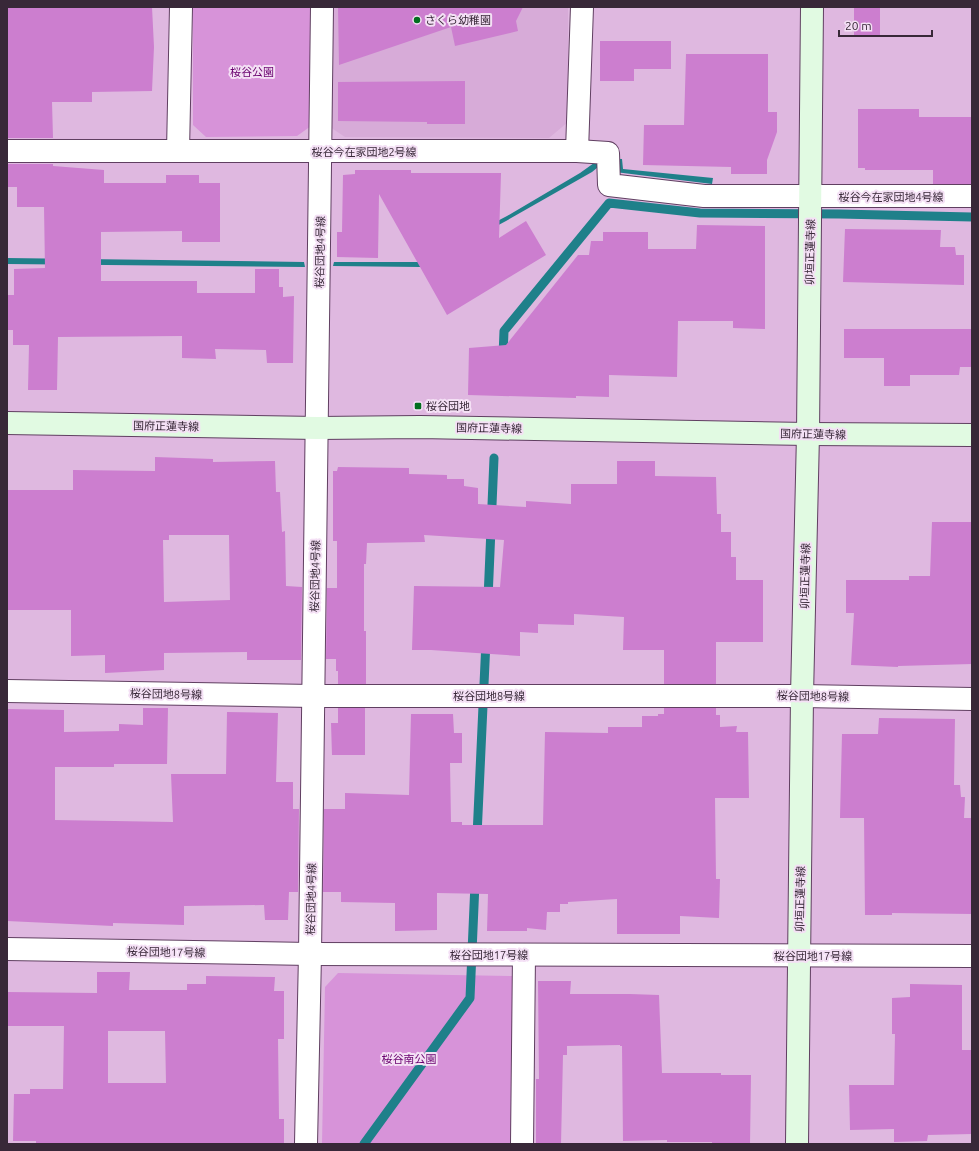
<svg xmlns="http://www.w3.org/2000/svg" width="979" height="1151" viewBox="0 0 979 1151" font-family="Ubuntu,'Noto Sans JP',sans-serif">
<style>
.built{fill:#d7abd8}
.green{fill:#d793d9}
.water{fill:#1f808a}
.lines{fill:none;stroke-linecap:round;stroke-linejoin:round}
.stream{stroke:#1f808a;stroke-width:9}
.building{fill:#cc7ecf;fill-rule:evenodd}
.minor-casing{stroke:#603f61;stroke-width:24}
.secondary-casing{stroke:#603f61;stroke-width:24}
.minor{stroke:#fff;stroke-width:22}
.secondary{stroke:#e1fae2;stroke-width:22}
.poi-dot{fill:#026e1f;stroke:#f4e0f5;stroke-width:1.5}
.labels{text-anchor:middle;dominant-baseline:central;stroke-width:4;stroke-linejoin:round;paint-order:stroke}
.poi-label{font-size:11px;fill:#382838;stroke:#f4e0f5;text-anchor:start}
.park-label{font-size:11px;fill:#69006e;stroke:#f4e0f5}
.street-label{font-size:11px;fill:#382838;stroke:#f4e0f5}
</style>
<rect width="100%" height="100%" fill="#dfb8e0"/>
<!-- built -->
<path class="built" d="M331 7H568V122L549 138 345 137 330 127Z"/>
<!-- green -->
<g class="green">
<path d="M193 7H311V126L297 136 206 137 193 125Z"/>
<path d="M338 973 513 976 511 1144H322L325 987Z"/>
</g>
<!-- water -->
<g class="water">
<path d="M601 158 622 159 623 169 713 178 712 184 615 172 603 163 592 172 506 221 420 267 333 266 334 262H419L507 216 580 173Z"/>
<path d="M7 258 304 262 305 267 7 264Z"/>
</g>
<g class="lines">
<!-- stream -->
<g class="stream">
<path d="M503 356 504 331 609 203 700 213 839 214 972 217"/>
<path d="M488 599 494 458"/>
<path d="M477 836 486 641"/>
<path d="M364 1144 470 998 475 883"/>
</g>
</g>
<!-- building -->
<g class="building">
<path d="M7 7H152L154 47 152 91 92 92V102H52L53 138H8V132H7Z"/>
<path d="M338 7H523L516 21 518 31 455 46 451 27 339 65Z"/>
<rect x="854" y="7" width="26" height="30"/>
<path d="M600 41H671V69H634V81H600Z"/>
<path d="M686 54H768V112H777V132L767 160V174H731V167L643 165 644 125H684Z"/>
<path d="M465 81V124H427V122L338 121V82Z"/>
<path d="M858 109H919V117H972V184H933V170H865V168H858Z"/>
<path d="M8 164H53V166L104 170V183H166V175H199V183H220V242H182V231L101 232V281H197V293H255V269H279V287H283V297L294 296 293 363H267L266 350 215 349 216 359 182 358V336L58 337 57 390H28L29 345H13V330H7V295H14V269L45 268 44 207H17V187H8Z"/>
<path d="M355 170H411V173H501L499 238 526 221 546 255 447 315 379 194 378 258 337 257V232H342L343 175 355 174Z"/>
<path d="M697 225 765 226V329L733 328V321H678L677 377 609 375V397L576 396V398L468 395 469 348 506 345 578 255H589L591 241H603V232H648V249H696Z"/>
<path d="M845 229 941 230 940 247H955L956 255H964V285L843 282Z"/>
<path d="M844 329H972V367H960L959 375H910V386H884V358H844Z"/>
<path d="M155 457 213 459V462L275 461 276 492H280L282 532 285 531 286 586 302 587 301 660H247V652L164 653V670L105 673V655L71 656V610H7V490H73V470L155 471ZM169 535H229L230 600 164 602 163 540H169Z"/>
<path d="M617 461H655V476L716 477 717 514H721V532H731V557H736V580H763V642H716V684H664V650H623L624 617 574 614V625L538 624V633L520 632V656L431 650H412L414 586 500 587 504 540 424 535 425 542 367 543 366 564H364V631H366V684H338V671H336V659H326L327 588H337V541H333V471H337L338 467 409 468V474L447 475V479H464V486L478 488V504L526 507V501L571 504V484H617Z"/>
<path d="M932 522H972V664L898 666V667L851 665 854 613H846V580H909V576H930Z"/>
<path d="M143 708H168L167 764H114V767H55V820L173 822 171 774H226L227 712 278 713 276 782H293V809H299L298 892H289L288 920H265L264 905 184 906V925L113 923V926L7 921V709L64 710V732L119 731V724L143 725Z"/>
<path d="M338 708H365V755H332L331 723H338Z"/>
<path d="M664 708H716V715H720V727L737 726 736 732H748L749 798H715L716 879H720L719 918 680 916V934H617V899L568 902V904H560V912H547L546 930 527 928V931H487L488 894 437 893V930L395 931V903L341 902V892H323L324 809H345V793L409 795 411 714H453L454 733H462V763H450L451 822H462V825H543L545 732 608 733V727H642V716H658V714H664Z"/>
<path d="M879 718 955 719 954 785H960L961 797H965L964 818H972V914L892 913V915H865L864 818H840L842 734H878Z"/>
<path d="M97 972H130L129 990H187V984H206V976L275 977 274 991H284V1039H278L279 1119H284V1144H36V1141H13L14 1094H30V1089H63L64 1026H7V992L97 993ZM108 1031H165L166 1083H108Z"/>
<path d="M538 981H571L570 994H630L659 995 662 1073H721V1075H751L750 1144H712V1142H667V1140L623 1141 622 1046H620V1045L567 1046V1055H563L561 1144H536V1079H539Z"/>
<path d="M910 984 962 985V1050H972V1134L928 1135 927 1141 894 1142V1129L850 1130 849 1085H894L895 1034H892V998L910 997Z"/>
</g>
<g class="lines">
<!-- minor casing -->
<g class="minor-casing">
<g id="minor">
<path d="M7 151H577L582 7"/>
<path d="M178 151 181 7"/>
<path d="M577 151 608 153 609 185 704 196H972"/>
<path d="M7 691 313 696H802L972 699"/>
<path d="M7 949 310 954 972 956"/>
<path d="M306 1144 310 954 322 7"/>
<path d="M522 1144 524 955"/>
</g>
</g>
<!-- secondary casing -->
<g class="secondary-casing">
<g id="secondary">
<path d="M7 423 318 428 420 427 808 434 972 435"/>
<path d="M797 1144 802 696 808 434 812 7"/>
</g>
</g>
<!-- minor -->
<use href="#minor" class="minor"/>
<!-- secondary -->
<use href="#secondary" class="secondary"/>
</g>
<!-- markers -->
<g class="poi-dot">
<circle cx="417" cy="20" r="4"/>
<rect x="414" y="402" width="8" height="8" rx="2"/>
</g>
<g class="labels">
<!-- poi labels -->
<g class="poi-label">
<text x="425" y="20">さくら幼稚園</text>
<text x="426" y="406">桜谷団地</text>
</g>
<!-- park labels -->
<g class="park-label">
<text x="252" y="72">桜谷公園</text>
<text x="409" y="1059">桜谷南公園</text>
</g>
<!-- street labels -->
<g class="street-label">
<text x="364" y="152">桜谷今在家団地2号線</text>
<text x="891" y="197">桜谷今在家団地4号線</text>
<text transform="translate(320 252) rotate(-89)">桜谷団地4号線</text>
<text transform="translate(810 252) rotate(-89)">卯垣正蓮寺線</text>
<text transform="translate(166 426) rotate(1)">国府正蓮寺線</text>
<text transform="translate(489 428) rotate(1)">国府正蓮寺線</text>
<text transform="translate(813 434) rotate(1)">国府正蓮寺線</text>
<text transform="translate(315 576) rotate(-89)">桜谷団地4号線</text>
<text transform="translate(805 576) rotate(-89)">卯垣正蓮寺線</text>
<text transform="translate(166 694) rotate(1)">桜谷団地8号線</text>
<text x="489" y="696">桜谷団地8号線</text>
<text transform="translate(813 696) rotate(1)">桜谷団地8号線</text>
<text transform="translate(311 899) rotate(-89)">桜谷団地4号線</text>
<text transform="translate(800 899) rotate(-89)">卯垣正蓮寺線</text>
<text transform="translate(166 952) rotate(1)">桜谷団地17号線</text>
<text x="489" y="955">桜谷団地17号線</text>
<text x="813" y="956">桜谷団地17号線</text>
</g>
</g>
<!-- border -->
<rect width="979" height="1151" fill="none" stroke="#382838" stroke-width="16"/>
<!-- scale -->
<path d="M839 30v6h93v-6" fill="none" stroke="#382838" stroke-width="2"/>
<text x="845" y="30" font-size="12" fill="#382838" stroke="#f4e0f5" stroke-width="3" paint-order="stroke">20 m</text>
</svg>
